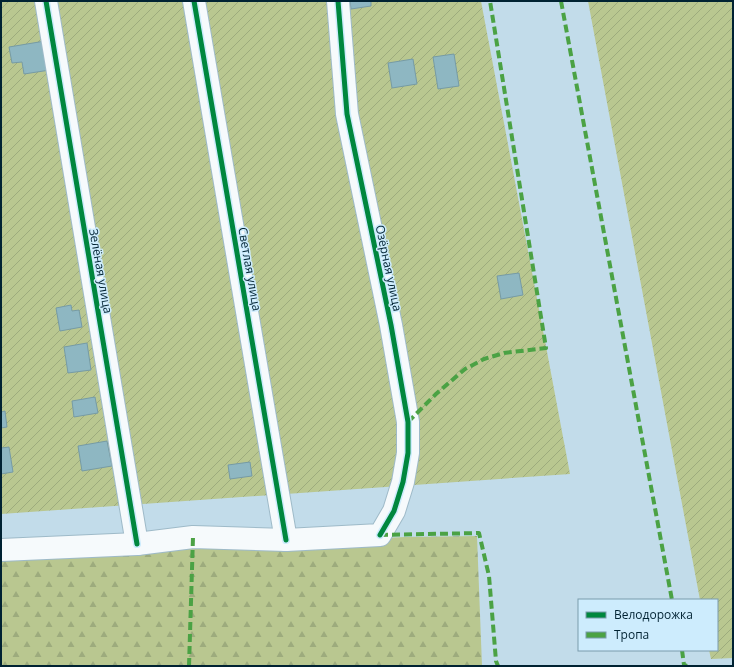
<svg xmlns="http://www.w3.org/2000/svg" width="734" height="667" viewBox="0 0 734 667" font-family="'Open Sans',sans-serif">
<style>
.forest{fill:url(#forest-firs)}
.garden{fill:url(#garden-furrows)}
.building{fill:#8eb7c2;stroke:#769ba5}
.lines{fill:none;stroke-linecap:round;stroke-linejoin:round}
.minor-casing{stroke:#9ebac8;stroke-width:24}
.minor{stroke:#f6fafc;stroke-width:22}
.quiet{stroke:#4ba244;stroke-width:4;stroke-dasharray:8 4;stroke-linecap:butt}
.cycleway-casing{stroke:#cdecfd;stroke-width:8}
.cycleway{stroke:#00873e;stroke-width:5}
.labels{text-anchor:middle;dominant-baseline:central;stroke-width:3;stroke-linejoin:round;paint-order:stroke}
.street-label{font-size:12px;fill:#002232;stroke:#cdecfd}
</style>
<defs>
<pattern id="forest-firs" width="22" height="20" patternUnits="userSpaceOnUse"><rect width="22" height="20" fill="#b9c790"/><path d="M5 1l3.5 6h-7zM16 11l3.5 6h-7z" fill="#9dab7d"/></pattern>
<pattern id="garden-furrows" width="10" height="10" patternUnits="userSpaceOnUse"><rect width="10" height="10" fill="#b9c790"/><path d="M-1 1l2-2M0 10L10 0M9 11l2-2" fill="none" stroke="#9dab7d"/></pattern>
</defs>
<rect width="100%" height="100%" fill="#c2dcea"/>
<!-- forest -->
<path class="forest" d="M477 536 482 666H1V556L405 537Z"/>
<!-- garden -->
<g class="garden">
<path d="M1 1H481L570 474 1 514Z"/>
<path d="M588 1H733V658L711 659 709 650H717V600H700Z"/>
</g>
<!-- building -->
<g class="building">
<path d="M350 1H371V6L351 9Z"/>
<path d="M45 41 50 70 24 74 22 62 12 63 9 47Z"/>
<path d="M454 54 459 86 438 89 433 57Z"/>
<path d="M413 59 417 84 392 88 388 63Z"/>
<path d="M519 273 523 295 501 299 497 276Z"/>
<path d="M71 305 72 311 79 310 82 327 60 331 56 308Z"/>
<path d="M87 343 91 370 68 373 64 347Z"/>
<path d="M95 397 98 413 74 417 72 401Z"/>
<path d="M5 411 7 427 1 428V412Z"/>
<path d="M107 441 112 466 82 471 78 446Z"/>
<path d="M9 447 13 472 1 474V448Z"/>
<path d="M250 462 252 476 230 479 228 465Z"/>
</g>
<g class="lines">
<!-- minor casing -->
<g class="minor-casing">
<g id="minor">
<path d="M46 1 137 544"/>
<path d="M194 1 286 540"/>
<path d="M1 550 137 544 193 537 286 540 380 535 394 511 403 482 408 453V422L391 325 347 114 338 1"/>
</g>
</g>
<!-- minor -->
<use href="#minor" class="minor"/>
<!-- quiet -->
<g class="quiet">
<path d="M561 1 672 600"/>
<path d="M408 422 436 394 465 369 484 359 504 353 546 348 490 1"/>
<path d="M380 535 479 533 489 576 496 661 498 666"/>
<path d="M682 650 684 665 687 666"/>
<path d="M189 666 193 537"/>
</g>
<!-- cycleway casing -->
<g class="cycleway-casing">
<g id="cycleway">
<path d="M46 1 137 544"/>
<path d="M194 1 286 540"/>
<path d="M338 1 347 114 391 325 408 422V453L403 482 394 511 380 535"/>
</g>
</g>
<!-- cycleway -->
<use href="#cycleway" class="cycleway"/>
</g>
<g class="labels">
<!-- street labels -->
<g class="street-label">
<text transform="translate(389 268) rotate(78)">Озёрная улица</text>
<text transform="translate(250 269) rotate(80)">Светлая улица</text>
<text transform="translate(101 271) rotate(80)">Зелёная улица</text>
</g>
</g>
<!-- border -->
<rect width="734" height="667" fill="none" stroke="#002232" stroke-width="4"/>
<!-- legend -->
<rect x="578" y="599" width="140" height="52" fill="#cdecfd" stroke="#7b9bac"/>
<rect x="586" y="612" width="20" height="6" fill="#00873e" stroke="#7b9bac"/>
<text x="614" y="619" font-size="12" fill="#002232">Велодорожка</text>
<rect x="586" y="632" width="20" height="6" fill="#4ba244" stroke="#7b9bac"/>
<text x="614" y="639" font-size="12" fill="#002232">Тропа</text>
</svg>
